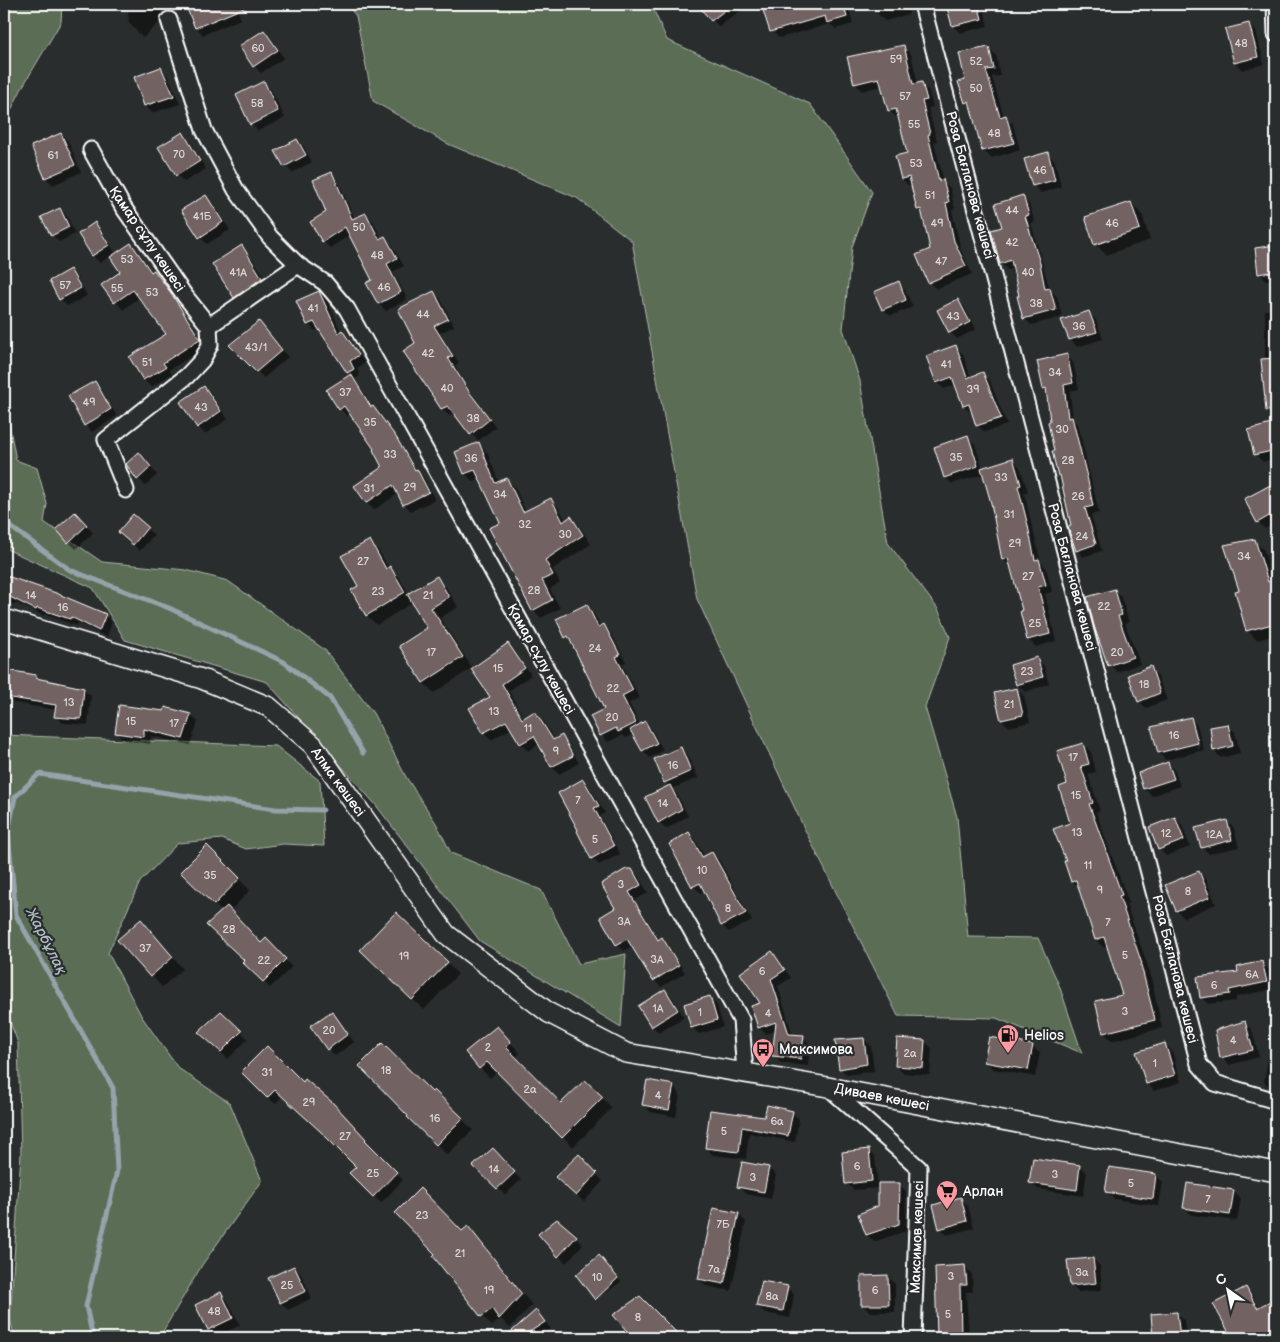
<svg xmlns="http://www.w3.org/2000/svg" width="1280" height="1342" viewBox="0 0 1280 1342" font-family="'Balsamiq Sans',sans-serif">
<style>
.green{fill:#5c6d57;stroke:#aeb6ab}
.shadow{fill:#0007;fill-rule:evenodd}
.lines{fill:none;stroke-linecap:round;stroke-linejoin:round}
.stream{stroke:#95a3ab;stroke-width:5}
.building{fill:#726362;stroke:#fff}
.minor-casing{stroke:#fff;stroke-width:19}
.tertiary-casing{stroke:#fff;stroke-width:22}
.minor{stroke:#2a2d2e;stroke-width:15}
.tertiary{stroke:#2a2d2e;stroke-width:19}
.labels{text-anchor:middle;dominant-baseline:central;stroke-width:4.5;stroke-linejoin:round;paint-order:stroke}
.number-label{font-size:11px;fill:#dcd8d8}
.street-label{font-size:14px;fill:#fff;stroke:#2a2d2e}
.poi-label{font-size:14px;fill:#fff;stroke:#2a2d2e;text-anchor:start}
.water-label{font-size:15px;font-style:italic;fill:#afbac0;stroke:#2a2d2e}
</style>
<rect width="100%" height="100%" fill="#2a2d2e"/>
<filter id="ink" filterUnits="userSpaceOnUse"><feTurbulence type="fractalNoise" baseFrequency=".02" numOctaves="2"/><feDisplacementMap in="SourceGraphic" scale="10" xChannelSelector="R" yChannelSelector="G"/><feConvolveMatrix kernelMatrix="1 2 1 2 8 2 1 2 1" color-interpolation-filters="sRGB"/></filter>
<g filter="url(#ink)">
<!-- green -->
<g class="green">
<path d="M4 4H62L61 22 23 86 4 124Z"/>
<path d="M346 4H651L667 40 810 104 872 192 852 247 843 329 860 381 888 543 938 609 950 637 925 707 957 817 968 937 1038 938 1059 985 1082 1053 996 1018 898 1016 804 828 697 599 632 241 577 198 448 144 373 101 356 16Z"/>
<path d="M4 398 16 460 37 468 47 504 44 522 102 562 186 570 228 581 325 650 373 713 406 777 436 823 451 853 541 890 579 964 626 954 621 1027 480 941 375 804 267 682 125 640 93 588 4 548Z"/>
<path d="M4 735 276 746 320 781 324 846 283 844 246 849 222 839 178 843 140 882 108 953 142 1017 178 1068 230 1103 262 1181 202 1265 159 1338H15L10 1319 21 1154 18 1043 4 1006Z"/>
</g>
<!-- shadow -->
<g class="shadow">
<path d="M127 4H163L160 22 143 38 129 23Z"/>
<path d="M186 4H235L241 19 203 35 196 27Z"/>
<path d="M699 4H737L741 10 719 27Z"/>
<path d="M763 4H798L800 8 813 4H848L853 24 836 29 830 24 779 38 772 31Z"/>
<path d="M875 4H906L909 14 885 21 878 14Z"/>
<path d="M947 4H983L988 26 960 33 953 26Z"/>
<path d="M1249 24 1256 31 1264 64 1242 70 1235 63Z"/>
<path d="M264 31 271 38 284 58 261 73 254 66Z"/>
<path d="M903 47 911 54 918 84 921 83 928 90 933 107 928 108 937 141 934 142 944 182 950 188 955 209 952 210 961 250 972 274 936 289 929 282 931 250 923 215 918 210 912 185 909 186 902 179 909 154 899 116 896 117 889 110 882 86 862 91 855 83Z"/>
<path d="M988 48 996 55 1000 76 992 77 1004 117 1013 124 1020 150 991 158 984 151 973 109 966 102V81Z"/>
<path d="M161 69 168 76 180 104 152 113 145 106Z"/>
<path d="M264 83 271 90 285 118 258 131 251 124Z"/>
<path d="M61 134 68 141 81 172 53 185 46 178 32 146Z"/>
<path d="M183 134 190 141 206 169 184 182 177 175Z"/>
<path d="M297 140 304 147 312 162 292 173 285 166Z"/>
<path d="M1048 154 1055 161 1061 187 1041 193 1034 186Z"/>
<path d="M331 174 338 181 355 219 366 214 373 221 382 239 385 238 392 245 404 266 393 272 407 299 386 311 379 304 374 280 350 235 330 248 323 241Z"/>
<path d="M205 196 212 203 230 230 207 244 200 237Z"/>
<path d="M1022 197 1029 204 1035 222 1031 223 1050 290 1057 296 1062 317 1031 325 1024 318 1014 268 1008 270 1001 263 1003 227Z"/>
<path d="M1131 203 1142 214 1150 240 1106 255 1095 244Z"/>
<path d="M60 209 67 216 75 234 59 242 52 235Z"/>
<path d="M95 224 102 231 116 254 131 244 138 252 152 272H154L161 279 178 302 206 347 169 370 172 374 151 387 144 380 130 357 168 334 140 297 123 310 103 286 122 272 111 256 100 263 93 256 79 234Z"/>
<path d="M241 247 252 258 273 289 245 308 234 297Z"/>
<path d="M1276 247V279L1266 280 1259 273 1256 249Z"/>
<path d="M70 271 77 278 87 296 67 306 60 299Z"/>
<path d="M898 283 905 290 913 307 890 316 883 309Z"/>
<path d="M319 292 327 300 341 332H342L349 339 365 363 357 368 360 376 355 379 374 409 402 446 417 471 424 478 435 500 411 511 404 504 399 493 374 510 367 503 356 486 384 467 376 450 351 414 347 416 340 409 352 375 320 329 315 331 308 324Z"/>
<path d="M433 292 441 299 454 326 440 333 459 363 455 366 477 402 496 427 478 441 454 413 449 416 442 409 405 351 417 344Z"/>
<path d="M958 301 965 308 976 329 957 339 950 332Z"/>
<path d="M1265 310H1276V403H1273L1265 360Z"/>
<path d="M1088 312 1096 320 1103 339 1077 347 1070 339Z"/>
<path d="M259 323 288 357 264 378 231 345Z"/>
<path d="M956 347 963 354 971 378 983 374 990 381 1007 425 985 432 977 425 973 412 971 413 964 406 956 385 944 389 937 382Z"/>
<path d="M1066 356 1073 362 1079 389 1070 391 1073 420 1078 425 1099 513 1091 515 1102 551 1083 557 1077 550 1062 478 1059 475 1048 392 1044 389Z"/>
<path d="M94 382 101 390 117 416 92 432 85 425Z"/>
<path d="M204 387 211 394 228 419 205 434 198 427Z"/>
<path d="M1271 425 1276 430V458L1263 462 1255 454Z"/>
<path d="M968 437 975 444 983 469 1013 460 1020 467 1028 492 1024 493 1041 562 1046 568 1052 592 1045 594 1056 641 1036 647 1028 639 1023 611 1011 566H1010L1003 559 993 503 984 474 952 484 945 477Z"/>
<path d="M479 444 487 452 499 483 507 479 515 488 526 512 551 500 559 508 566 521 571 518 579 526 591 544 553 569 560 583 550 589 560 608 541 618 533 610 501 523 481 479 473 482 465 473Z"/>
<path d="M146 461 157 475 145 486 127 464Z"/>
<path d="M1276 483V523L1265 529 1258 522 1246 500Z"/>
<path d="M133 516 154 535 140 551 119 532Z"/>
<path d="M82 520 93 533 76 549 69 542Z"/>
<path d="M1254 541 1264 550 1276 589V635L1257 640 1248 631 1237 592 1241 591Z"/>
<path d="M370 542 379 551 389 568 399 577 409 594 436 577 446 587 458 607 440 618 473 669 508 645 515 652 531 675 509 691 524 719 535 712 542 719 555 740 561 737 568 744 579 763 559 774 552 767 540 744 528 751 521 744 512 728 491 740 484 733 471 709 492 697 472 668 434 693 424 683 400 647 429 628 413 602 377 625 367 616 352 591 360 586Z"/>
<path d="M4 573 21 582 105 615 112 622 107 637 78 623 77 626 44 614V616L16 603 15 605 4 600Z"/>
<path d="M1114 590 1121 597 1129 622 1125 623 1140 664 1117 672 1110 665Z"/>
<path d="M586 605 593 612 601 627 604 625 611 633 626 662 622 664 640 698 629 703 640 725 645 723 652 730 663 750 650 758 643 750 634 734 626 738 623 735 608 742 601 735 606 709 574 644 566 637Z"/>
<path d="M1037 659 1044 666 1049 684 1025 692 1018 685 1012 666Z"/>
<path d="M1150 668 1157 675 1167 700 1146 708 1139 701Z"/>
<path d="M4 670 36 676 40 680 83 689 91 696 88 725 63 723 56 716V710L14 703 6 696 7 691H4Z"/>
<path d="M1016 689 1024 696 1030 722 1009 727 1002 720Z"/>
<path d="M166 709 191 715 198 722 190 745 151 736 150 744 124 740 116 732 165 712Z"/>
<path d="M1190 718 1197 725 1204 750 1166 760 1159 753 1152 728ZM1192 725H1194L1200 748 1198 749Z"/>
<path d="M1228 725 1235 732 1240 753 1221 758 1214 751 1212 728Z"/>
<path d="M1083 744 1091 752 1096 772 1088 774 1100 811 1096 812 1129 903 1126 904 1150 972 1162 1028 1112 1041 1104 1033 1123 995 1108 946 1104 948 1096 940 1080 889 1072 881 1067 862 1072 823 1068 785Z"/>
<path d="M681 748 688 756 698 778 672 789 677 794 688 816 666 829 659 822 670 787 665 782Z"/>
<path d="M1168 763 1175 771 1180 786 1152 796 1144 789 1139 773Z"/>
<path d="M583 780 590 788 605 813 600 816 620 854 599 865 592 858Z"/>
<path d="M1175 818 1182 825 1190 847 1166 856 1159 849Z"/>
<path d="M1226 821 1234 828 1239 847 1209 854 1202 847Z"/>
<path d="M689 834 696 841 705 857 712 853 719 860 752 921 729 932 722 925 705 891 701 893 693 886Z"/>
<path d="M207 847 250 890 230 911 261 945 266 940 292 967 270 988 244 962 245 961 222 912 182 872Z"/>
<path d="M631 870 639 877 648 893 635 900 659 940 662 939 669 946 685 973 661 987 654 980 633 946 624 951 617 944 601 918 616 909Z"/>
<path d="M1199 872 1206 879 1216 904 1184 918 1177 911 1167 885Z"/>
<path d="M396 914 458 974 424 1010 372 961Z"/>
<path d="M152 932 183 969 162 987 119 940Z"/>
<path d="M772 953 779 960 791 978 778 986 793 1036 803 1037 810 1044 808 1066 781 1063 774 1056 776 1031 766 1034 759 1027 762 1004Z"/>
<path d="M1262 963 1269 970 1273 989 1236 997V1001L1208 1004 1201 997 1239 973Z"/>
<path d="M665 990 672 997 684 1017 659 1033 652 1026Z"/>
<path d="M710 998 717 1005 723 1027 699 1034 692 1027Z"/>
<path d="M331 1012 354 1042 335 1056 328 1049Z"/>
<path d="M1245 1023 1252 1030 1259 1057 1229 1065 1222 1058Z"/>
<path d="M497 1027 520 1053 515 1058 561 1104 585 1081 612 1108 573 1147 498 1071 490 1078 480 1068Z"/>
<path d="M241 1032 248 1039 228 1059 206 1039Z"/>
<path d="M864 1039 871 1046 874 1071 847 1075 840 1068Z"/>
<path d="M924 1041 932 1048 930 1075 903 1073 896 1066Z"/>
<path d="M1164 1044 1172 1051 1181 1082 1154 1091 1147 1083Z"/>
<path d="M1032 1046 1040 1053 1035 1077 993 1069 986 1062Z"/>
<path d="M1268 1057H1276V1090L1271 1089 1264 1082Z"/>
<path d="M242 1072 303 1083 331 1105 403 1180 381 1203 351 1173 358 1167 328 1137 283 1096 275 1104Z"/>
<path d="M673 1086 680 1094 676 1117 651 1112 643 1105Z"/>
<path d="M434 1091 473 1130 447 1155 409 1117Z"/>
<path d="M711 1112 765 1118 792 1112 799 1119 795 1142 749 1133 746 1159 713 1155 706 1148Z"/>
<path d="M868 1150 875 1157 878 1185 899 1184 906 1191V1231L874 1242 867 1235 879 1207V1188L854 1190 846 1183Z"/>
<path d="M579 1156 603 1181 584 1202 564 1184Z"/>
<path d="M500 1157 521 1180 505 1195 482 1173Z"/>
<path d="M1080 1166 1087 1173 1083 1196 1038 1189 1030 1182Z"/>
<path d="M768 1168 776 1175 771 1199 746 1194 739 1187Z"/>
<path d="M1156 1175 1163 1182 1159 1206 1114 1199 1107 1192Z"/>
<path d="M1233 1191 1241 1198 1237 1221 1191 1215 1184 1207Z"/>
<path d="M961 1199 968 1206 974 1228 947 1235 940 1228Z"/>
<path d="M739 1215 746 1222 731 1291 706 1286 699 1279Z"/>
<path d="M557 1220 583 1244 566 1263 559 1256Z"/>
<path d="M468 1228 478 1238 532 1305 510 1328 501 1319 492 1326 482 1316 462 1232Z"/>
<path d="M1093 1259 1100 1266 1102 1290 1078 1292 1071 1285Z"/>
<path d="M606 1264 621 1282 597 1298 590 1291Z"/>
<path d="M293 1267 301 1274 312 1298 288 1310 281 1303 269 1279Z"/>
<path d="M965 1267 972 1274 973 1292H966L969 1338H938V1303Z"/>
<path d="M888 1276 895 1284V1312H870L862 1305Z"/>
<path d="M787 1287 794 1295 790 1318 765 1313 758 1306Z"/>
<path d="M1246 1288 1252 1295 1259 1309 1272 1302 1276 1306V1338H1263L1259 1328 1240 1338H1235L1230 1333Z"/>
<path d="M221 1294 228 1301 240 1325 216 1337 209 1330Z"/>
<path d="M536 1311 551 1329 538 1338H506Z"/>
<path d="M1177 1313 1184 1320 1186 1338H1155L1152 1315Z"/>
</g>
<g class="lines">
<!-- stream -->
<g class="stream">
<path d="M4 522 70 570 169 608 284 662 330 698 363 753"/>
<path d="M93 1338 86 1306 117 1171 113 1088 16 915 8 833 15 797 39 774 275 809 323 810"/>
</g>
</g>
<!-- building -->
<g class="building">
<path d="M185 4H253L195 28Z"/>
<path d="M697 4H733L711 21Z"/>
<path d="M761 4H854V8L845 10 847 17 827 23 825 16 770 32Z"/>
<path d="M946 4H978L982 19 952 26Z"/>
<path d="M1249 23 1258 57 1234 63 1225 29Z"/>
<path d="M264 30 278 50 253 67 239 46Z"/>
<path d="M904 45 913 84 922 82 927 100 922 101 930 134 928 135 939 181 943 179 949 202 946 203 954 241 966 266 928 283 916 255 930 249 921 209 917 210 909 177 901 179 895 156 907 153 896 109 888 111 879 78 854 84 847 57Z"/>
<path d="M989 47 994 69 986 70 1000 117 1006 115 1014 143 982 151 969 101 965 103 958 82 965 80 959 53Z"/>
<path d="M161 67 174 96 144 106 134 77Z"/>
<path d="M264 81 278 111 250 125 236 95Z"/>
<path d="M183 132 200 161 176 176 158 147Z"/>
<path d="M61 133 75 165 45 178 31 146Z"/>
<path d="M297 139 306 155 284 167 275 151Z"/>
<path d="M1048 152 1055 180 1032 186 1024 159Z"/>
<path d="M332 172 352 219 366 213 379 239 385 236 397 258 387 264 401 292 378 304 366 283 372 280 345 227 322 242 310 222 326 212 313 180Z"/>
<path d="M206 195 223 222 199 238 181 210Z"/>
<path d="M1023 195 1029 215 1025 216 1040 263 1045 289 1050 288 1056 310 1023 319 1017 296H1019L1011 260 1000 264 991 230 1002 227 995 204Z"/>
<path d="M1131 202 1140 229 1094 245 1085 217Z"/>
<path d="M60 208 69 227 51 236 41 217Z"/>
<path d="M95 222 109 245 92 256 78 234Z"/>
<path d="M131 243 151 272 154 270 171 293 200 339 163 363 166 367 143 380 129 357 166 334 133 290 114 303 101 285 120 272 110 257Z"/>
<path d="M242 245 262 278 234 298 212 264Z"/>
<path d="M1276 245V271L1258 274 1255 248Z"/>
<path d="M70 269 81 288 59 300 49 281Z"/>
<path d="M899 281 906 300 882 310 874 292Z"/>
<path d="M319 291 338 333 342 330 359 355 350 361 354 369 347 373 314 322 307 325 296 301Z"/>
<path d="M434 291 448 319 434 326 453 356 448 358 470 393 490 419 470 435 448 406 441 409 403 351 415 343 398 309Z"/>
<path d="M958 299 970 322 949 333 937 310Z"/>
<path d="M1089 311 1097 332 1069 340 1061 320Z"/>
<path d="M259 321 282 350 256 372 229 345Z"/>
<path d="M956 345 967 378 983 372 1001 418 976 426 969 404 963 406 952 377 936 383 926 356Z"/>
<path d="M1067 354 1073 383 1064 385 1068 418 1072 417 1088 481 1093 506 1085 508 1096 544 1076 551 1068 527 1071 526 1060 475 1058 476 1052 451H1054L1048 422 1050 421 1046 388 1043 389 1037 361Z"/>
<path d="M1276 358V410L1266 411 1261 359Z"/>
<path d="M351 374 371 407 373 406 396 437 415 470 417 469 429 492 403 505 393 485 366 503 354 486 382 467 373 450 374 449 344 406 339 410 326 390Z"/>
<path d="M95 381 111 409 84 426 68 396Z"/>
<path d="M204 386 221 411 197 428 180 402Z"/>
<path d="M1271 424 1276 443V450L1254 455 1248 430Z"/>
<path d="M968 435 978 466 944 478 934 447Z"/>
<path d="M479 442 495 483 507 478 523 512 551 498 563 522 571 516 583 535 545 560 553 575 542 580 552 600 532 611 489 528 500 523 475 470 464 474 455 452Z"/>
<path d="M139 452 151 467 137 480 126 464Z"/>
<path d="M1013 458 1021 485 1018 486 1028 526 1035 560 1039 559 1046 585 1038 587 1050 634 1027 640 1020 611 1022 610 1008 558 1002 560 991 503 981 468Z"/>
<path d="M1276 482V512L1257 523 1244 499Z"/>
<path d="M75 512 87 525 68 543 56 529Z"/>
<path d="M133 514 148 527 133 545 118 532Z"/>
<path d="M1255 539 1268 582 1271 581 1276 602V623L1246 631 1235 591 1239 590 1224 545Z"/>
<path d="M370 540 386 569 390 566 405 592 366 616 351 590 358 586 341 556Z"/>
<path d="M4 575 56 593 106 614 99 631 71 617 70 619 37 608 36 610 4 594Z"/>
<path d="M437 576 449 597 431 608 463 657 423 683 399 646 427 628 407 594Z"/>
<path d="M1115 589 1122 615 1118 616 1133 657 1108 666 1094 626 1087 597Z"/>
<path d="M587 604 598 627 604 624 620 655 616 657 633 690 622 696 636 723 618 732 616 728 600 736 590 716 604 709 568 636 565 638 556 619Z"/>
<path d="M508 643 525 668 502 684 522 719 535 711 553 740 562 735 573 756 551 767 534 736 520 744 506 721 483 733 469 708 490 697 471 669Z"/>
<path d="M1037 657 1043 677 1016 685 1010 665Z"/>
<path d="M1151 666 1160 693 1138 702 1128 675Z"/>
<path d="M7 670 36 675V678L84 688 81 719 54 717 56 705 5 697Z"/>
<path d="M1017 688 1023 715 1001 720 994 693Z"/>
<path d="M119 705 164 711 165 707 191 714 183 739 144 729V737L115 733Z"/>
<path d="M1191 717 1198 743 1158 753 1151 727Z"/>
<path d="M645 721 657 743 642 751 630 730Z"/>
<path d="M1228 724 1233 746 1213 751 1210 727Z"/>
<path d="M1083 743 1089 764 1081 766 1093 803 1089 804 1122 895 1119 896 1142 964 1141 965 1155 1020 1103 1033 1095 1001 1122 995 1104 937 1095 940 1076 880 1071 882 1064 861H1066L1053 829 1070 823 1059 787 1067 784 1057 751Z"/>
<path d="M681 747 691 771 664 783 654 759Z"/>
<path d="M1168 762 1174 779 1143 789 1138 773Z"/>
<path d="M583 779 599 806 594 808 614 846 591 859 577 831 578 830 558 793Z"/>
<path d="M670 785 682 809 658 823 645 797Z"/>
<path d="M1175 817 1184 840 1158 850 1149 827Z"/>
<path d="M1227 820 1232 840 1201 848 1195 828Z"/>
<path d="M689 832 702 857 712 852 746 913 721 926 700 883 692 887 669 844Z"/>
<path d="M207 845 240 878 214 905 180 872Z"/>
<path d="M626 869H632L641 885 629 892 658 940 662 937 679 965 653 981 627 939 616 945 600 917 615 908 601 884Z"/>
<path d="M1199 871 1210 897 1176 911 1165 885Z"/>
<path d="M227 906 261 943 266 938 286 959 263 982 242 962 244 960 206 925Z"/>
<path d="M396 912 448 962 412 1000 360 950Z"/>
<path d="M141 919 173 957 150 977 117 940Z"/>
<path d="M772 951 785 970 771 979 789 1034 804 1035 801 1059 772 1056 776 1022 758 1028 751 1006 760 1003 740 973Z"/>
<path d="M1262 961 1267 982 1229 990 1230 994 1200 998 1197 977 1238 972 1237 967Z"/>
<path d="M665 989 678 1010 651 1027 638 1006Z"/>
<path d="M710 996 717 1020 691 1028 684 1004Z"/>
<path d="M221 1011 242 1031 221 1052 198 1032Z"/>
<path d="M332 1011 348 1034 327 1050 310 1026Z"/>
<path d="M1245 1021 1253 1050 1220 1058 1215 1030Z"/>
<path d="M497 1026 511 1042 506 1047 561 1103 585 1080 603 1097 562 1138 487 1062 479 1069 465 1052Z"/>
<path d="M989 1037 1033 1045 1028 1070 984 1062Z"/>
<path d="M864 1038 867 1064 839 1069 835 1040Z"/>
<path d="M897 1038 925 1040 923 1068 895 1066Z"/>
<path d="M382 1043 432 1092 434 1090 463 1118 436 1145 407 1117 408 1116 359 1066Z"/>
<path d="M1165 1043 1175 1075 1146 1084 1136 1052Z"/>
<path d="M267 1046 303 1082 305 1079 333 1103 366 1139 365 1140 397 1172 373 1197 349 1173 356 1167 320 1131 275 1090 267 1098 241 1072Z"/>
<path d="M647 1080 674 1085 669 1110 642 1105Z"/>
<path d="M767 1105 793 1111 788 1136 742 1127 739 1152 705 1148 710 1110 764 1117Z"/>
<path d="M493 1148 515 1172 497 1189 473 1166Z"/>
<path d="M869 1149 872 1181 845 1184 842 1152Z"/>
<path d="M579 1154 597 1173 576 1196 555 1177Z"/>
<path d="M1033 1158 1080 1165 1077 1190 1029 1183Z"/>
<path d="M742 1162 769 1167 764 1192 737 1187Z"/>
<path d="M1109 1167 1156 1174 1153 1199 1105 1192Z"/>
<path d="M878 1183H900L899 1224 866 1235 858 1214 878 1206Z"/>
<path d="M1187 1183 1234 1190 1230 1215 1183 1208Z"/>
<path d="M420 1188 462 1231 468 1226 522 1294 499 1319 492 1309 481 1317 433 1256 435 1254 395 1213Z"/>
<path d="M961 1197 967 1221 939 1229 933 1205Z"/>
<path d="M713 1208 739 1213 724 1284 698 1279Z"/>
<path d="M557 1219 577 1236 558 1257 538 1234Z"/>
<path d="M599 1255 618 1278 595 1300 576 1275Z"/>
<path d="M1093 1258 1096 1283 1070 1286 1067 1260Z"/>
<path d="M965 1265 967 1285H960L961 1338H937L935 1267Z"/>
<path d="M294 1266 306 1291 280 1303 268 1278Z"/>
<path d="M888 1275 889 1305H861V1276Z"/>
<path d="M762 1281 788 1286 783 1311 756 1306Z"/>
<path d="M1246 1287 1257 1308 1272 1300 1276 1309V1338H1232L1213 1304Z"/>
<path d="M221 1292 233 1318 208 1330 195 1305Z"/>
<path d="M640 1296 682 1338H633L613 1315Z"/>
<path d="M536 1310 545 1322 520 1338H504Z"/>
<path d="M1177 1312 1180 1337 1153 1338 1151 1314Z"/>
</g>
<g class="lines">
<!-- minor casing -->
<g class="minor-casing">
<g id="minor">
<path d="M922 4 1199 1064 1215 1083 1276 1101"/>
<path d="M1275 4 1276 34"/>
<path d="M169 20 204 130 236 190 270 237 298 265"/>
<path d="M91 150 123 207 185 296 209 326 210 345 202 360 187 376 106 440 126 490"/>
<path d="M209 326 298 265 325 283 347 309 741 1020 745 1073"/>
<path d="M828 1087 919 1168 913 1338"/>
</g>
</g>
<!-- tertiary casing -->
<g class="tertiary-casing">
<path id="tertiary" d="M4 619 202 679 269 707 313 745 446 934 549 1013 626 1053 828 1087 1276 1172"/>
</g>
<!-- minor -->
<use href="#minor" class="minor"/>
<!-- tertiary -->
<use href="#tertiary" class="tertiary"/>
</g>
</g>
<!-- icons -->
<defs>
<g id="fuel-pin" transform="scale(1.125)"><path d="M0 17L-7.5 6A9.5 9.5 0 1 1 7.5 6Z" fill="#ff9aa2" stroke="#2a2d2e"/><path d="M-5.5-6h7V0h2V4h1.3V-2.5L3-4.5l.8-.8L6-3V5H2.5V1h-1V6h-7ZM-4.2-4.7v3.2H.2V-4.7Z" fill="#111"/></g>
<g id="bus-pin" transform="scale(1.125)"><path d="M0 17L-7.5 6A9.5 9.5 0 1 1 7.5 6Z" fill="#ff9aa2" stroke="#2a2d2e"/><path d="M-5-6H5V4H4V6H2V4H-2V6H-4V4H-5ZM-3.5-4V0h7V-4ZM-3.5 1.2v1.5H-2V1.2ZM2 1.2v1.5H3.5V1.2Z" fill="#111"/></g>
<g id="supermarket-pin" transform="scale(1.125)"><path d="M0 17L-7.5 6A9.5 9.5 0 1 1 7.5 6Z" fill="#ff9aa2" stroke="#2a2d2e"/><path d="M-6-5.5h2.5l.6 2H6L4.5 2H-2.5L-4.4-4H-6ZM-1.5 3.2a1.3 1.3 0 1 0 .1 0ZM3 3.2a1.3 1.3 0 1 0 .1 0Z" fill="#111"/></g>
</defs>
<g fill-rule="evenodd">
<use href="#fuel-pin" x="1008" y="1035"/>
<use href="#bus-pin" x="763" y="1049"/>
<use href="#supermarket-pin" x="947" y="1191"/>
</g>
<g class="labels">
<!-- number labels -->
<g class="number-label">
<text x="1241" y="43">48</text>
<text x="258" y="48">60</text>
<text x="896" y="59">59</text>
<text x="976" y="61">52</text>
<text x="976" y="88">50</text>
<text x="905" y="96">57</text>
<text x="257" y="103">58</text>
<text x="914" y="124">55</text>
<text x="994" y="133">48</text>
<text x="179" y="154">70</text>
<text x="53" y="155">61</text>
<text x="916" y="163">53</text>
<text x="1040" y="170">46</text>
<text x="930" y="195">51</text>
<text x="1012" y="210">44</text>
<text x="202" y="216">41Б</text>
<text x="937" y="223">49</text>
<text x="1112" y="223">46</text>
<text x="359" y="227">50</text>
<text x="1012" y="242">42</text>
<text x="377" y="255">48</text>
<text x="127" y="259">53</text>
<text x="941" y="261">47</text>
<text x="238" y="272">41А</text>
<text x="1028" y="272">40</text>
<text x="65" y="285">57</text>
<text x="384" y="287">46</text>
<text x="117" y="288">55</text>
<text x="152" y="292">53</text>
<text x="1036" y="303">38</text>
<text x="313" y="308">41</text>
<text x="423" y="314">44</text>
<text x="953" y="316">43</text>
<text x="1079" y="326">36</text>
<text x="256" y="347">43/1</text>
<text x="428" y="353">42</text>
<text x="147" y="362">51</text>
<text x="946" y="364">41</text>
<text x="1055" y="372">34</text>
<text x="447" y="388">40</text>
<text x="973" y="389">39</text>
<text x="345" y="392">37</text>
<text x="89" y="402">49</text>
<text x="201" y="407">43</text>
<text x="473" y="418">38</text>
<text x="370" y="422">35</text>
<text x="1062" y="429">30</text>
<text x="390" y="454">33</text>
<text x="956" y="457">35</text>
<text x="471" y="458">36</text>
<text x="1068" y="460">28</text>
<text x="1001" y="477">33</text>
<text x="410" y="487">29</text>
<text x="369" y="488">31</text>
<text x="500" y="494">34</text>
<text x="1078" y="496">26</text>
<text x="1009" y="514">31</text>
<text x="525" y="524">32</text>
<text x="565" y="534">30</text>
<text x="1082" y="536">24</text>
<text x="1015" y="543">29</text>
<text x="1244" y="556">34</text>
<text x="363" y="561">27</text>
<text x="1028" y="576">27</text>
<text x="534" y="590">28</text>
<text x="378" y="591">23</text>
<text x="31" y="595">14</text>
<text x="428" y="595">21</text>
<text x="1104" y="606">22</text>
<text x="63" y="607">16</text>
<text x="1035" y="623">25</text>
<text x="595" y="648">24</text>
<text x="431" y="652">17</text>
<text x="1117" y="652">20</text>
<text x="498" y="668">15</text>
<text x="1027" y="671">23</text>
<text x="1144" y="684">18</text>
<text x="613" y="688">22</text>
<text x="69" y="702">13</text>
<text x="1009" y="704">21</text>
<text x="494" y="711">13</text>
<text x="612" y="717">20</text>
<text x="131" y="721">15</text>
<text x="174" y="723">17</text>
<text x="528" y="728">11</text>
<text x="1174" y="735">16</text>
<text x="556" y="751">9</text>
<text x="1073" y="757">17</text>
<text x="673" y="765">16</text>
<text x="1076" y="795">15</text>
<text x="578" y="800">7</text>
<text x="663" y="803">14</text>
<text x="1077" y="832">13</text>
<text x="1166" y="833">12</text>
<text x="1214" y="834">12А</text>
<text x="595" y="839">5</text>
<text x="1088" y="865">11</text>
<text x="702" y="870">10</text>
<text x="210" y="875">35</text>
<text x="621" y="884">3</text>
<text x="1100" y="890">9</text>
<text x="1188" y="891">8</text>
<text x="728" y="908">8</text>
<text x="624" y="921">3А</text>
<text x="1108" y="922">7</text>
<text x="229" y="929">28</text>
<text x="145" y="948">37</text>
<text x="1125" y="955">5</text>
<text x="404" y="956">19</text>
<text x="657" y="959">3А</text>
<text x="264" y="960">22</text>
<text x="762" y="971">6</text>
<text x="1252" y="974">6А</text>
<text x="1214" y="985">6</text>
<text x="658" y="1008">1А</text>
<text x="1125" y="1011">3</text>
<text x="700" y="1012">1</text>
<text x="768" y="1013">4</text>
<text x="329" y="1030">20</text>
<text x="1233" y="1040">4</text>
<text x="488" y="1047">2</text>
<text x="910" y="1053">2а</text>
<text x="1155" y="1063">1</text>
<text x="386" y="1070">18</text>
<text x="267" y="1072">31</text>
<text x="530" y="1089">2а</text>
<text x="658" y="1095">4</text>
<text x="309" y="1102">29</text>
<text x="435" y="1118">16</text>
<text x="777" y="1121">6а</text>
<text x="724" y="1131">5</text>
<text x="345" y="1136">27</text>
<text x="857" y="1166">6</text>
<text x="494" y="1169">14</text>
<text x="373" y="1173">25</text>
<text x="1055" y="1174">3</text>
<text x="753" y="1177">3</text>
<text x="1131" y="1183">5</text>
<text x="1208" y="1199">7</text>
<text x="422" y="1215">23</text>
<text x="723" y="1224">7Б</text>
<text x="460" y="1253">21</text>
<text x="714" y="1269">7а</text>
<text x="1082" y="1272">3а</text>
<text x="951" y="1276">3</text>
<text x="597" y="1277">10</text>
<text x="287" y="1285">25</text>
<text x="489" y="1290">19</text>
<text x="875" y="1290">6</text>
<text x="772" y="1296">8а</text>
<text x="214" y="1311">48</text>
<text x="948" y="1314">5</text>
<text x="638" y="1317">8</text>
</g>
<!-- street labels -->
<g class="street-label">
<text transform="translate(970 185) rotate(75)">Роза Бағланова көшесі</text>
<text transform="translate(147 239) rotate(56)">Қамар сұлу көшесі</text>
<text transform="translate(1072 577) rotate(75)">Роза Бағланова көшесі</text>
<text transform="translate(541 659) rotate(61)">Қамар сұлу көшесі</text>
<text transform="translate(338 782) rotate(54)">Алма көшесі</text>
<text transform="translate(1175 969) rotate(76)">Роза Бағланова көшесі</text>
<text transform="translate(882 1097) rotate(11)">Диваев көшесі</text>
<text transform="translate(917 1237) rotate(-88)">Максимов көшесі</text>
</g>
<!-- poi labels -->
<g class="poi-label">
<text x="1024" y="1035">Helios</text>
<text x="779" y="1049">Максимова</text>
<text x="963" y="1191">Арлан</text>
</g>
<!-- water labels -->
<g class="water-label">
<text transform="translate(46 941) rotate(63)">Жарбұлақ</text>
</g>
</g>
<!-- margin -->
<rect width="1280" height="1342" fill="none" stroke="#2a2d2e" stroke-width="20"/>
<rect x="10" y="10" width="1260" height="1322" fill="none" stroke="#fff" stroke-width="2" filter="url(#ink)"/>
<!-- north arrow -->
<g transform="translate(1228 1290) rotate(327)" stroke="#2a2d2e" stroke-width="4" paint-order="stroke">
<path d="M0-4L9 19L0 12L-9 19Z" fill="#ffffff"/>
<text y="-8" font-size="14" font-weight="bold" text-anchor="middle" fill="#ffffff">С</text>
</g>
</svg>
